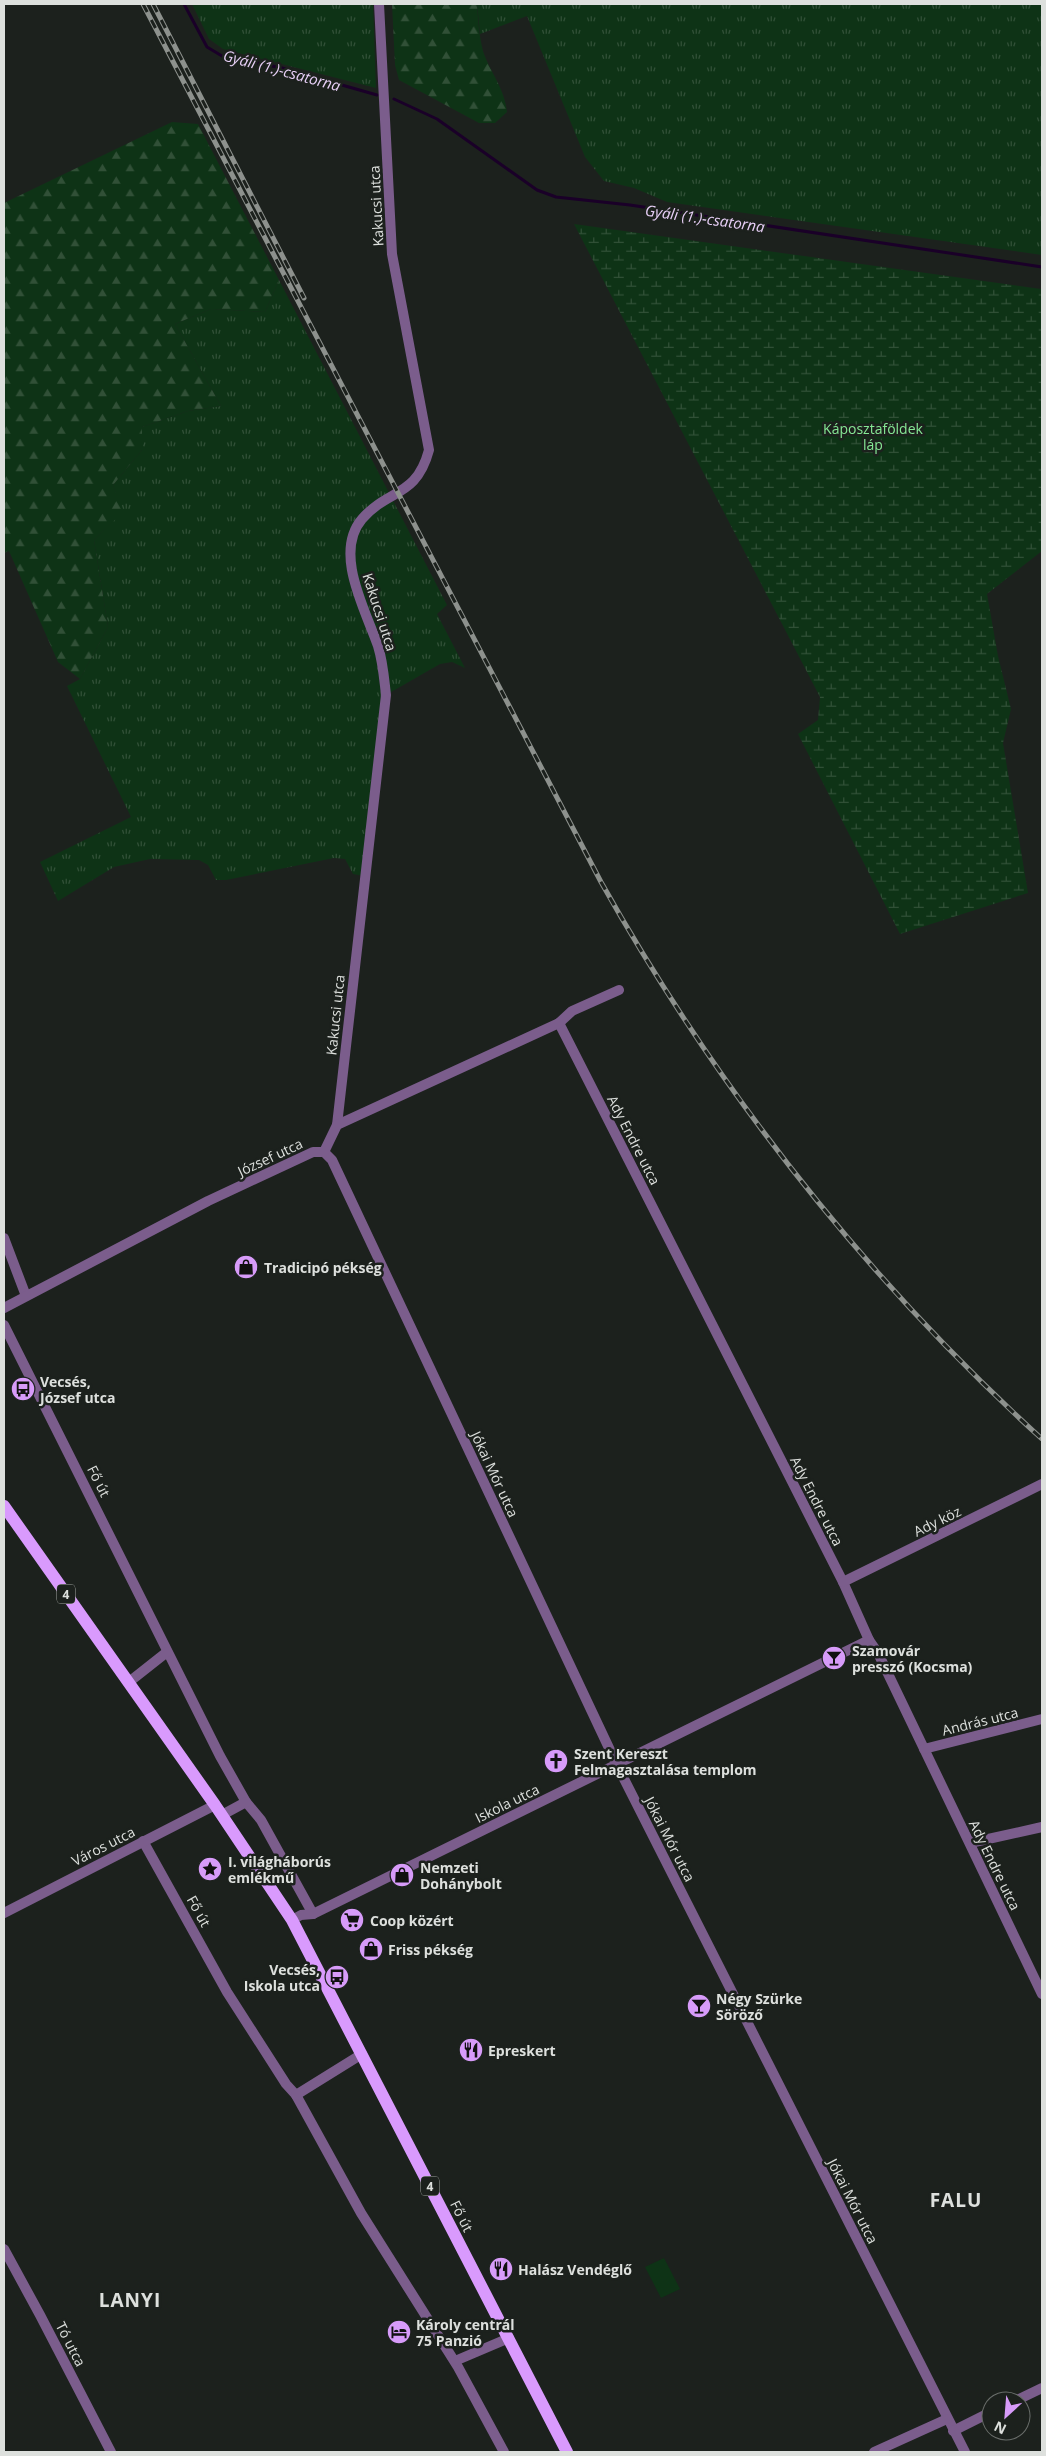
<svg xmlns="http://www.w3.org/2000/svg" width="1046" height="2456" viewBox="0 0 1046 2456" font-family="'Open Sans',sans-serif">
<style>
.grass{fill:url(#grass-tufts)}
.forest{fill:url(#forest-firs)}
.wetland{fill:url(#wetland-marsh)}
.garden{fill:#0e3316}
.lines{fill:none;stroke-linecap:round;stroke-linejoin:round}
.stream{stroke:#1a0028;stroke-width:3}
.street{stroke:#7b5d8c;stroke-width:10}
.primary{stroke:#d99afd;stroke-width:12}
.rail-casing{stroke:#8d918d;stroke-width:5}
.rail{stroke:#1c211d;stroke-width:3;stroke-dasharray:9;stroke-linecap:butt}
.labels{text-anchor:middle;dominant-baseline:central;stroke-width:5;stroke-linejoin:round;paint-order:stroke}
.shield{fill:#1c211d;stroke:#a3a7a3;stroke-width:1}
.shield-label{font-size:12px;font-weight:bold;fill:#dde0dd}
.street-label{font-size:14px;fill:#dde0dd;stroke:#1c211d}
.park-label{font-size:14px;fill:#86e795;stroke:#1c211d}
.poi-label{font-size:14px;font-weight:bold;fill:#dde0dd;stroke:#1c211d;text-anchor:start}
.water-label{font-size:15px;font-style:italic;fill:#e7cff6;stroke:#1c211d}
.district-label{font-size:19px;font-weight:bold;letter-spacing:1px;fill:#dde0dd;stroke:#1c211d}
</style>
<defs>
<pattern id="grass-tufts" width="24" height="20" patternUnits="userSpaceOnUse" patternTransform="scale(1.25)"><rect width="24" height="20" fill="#0e3316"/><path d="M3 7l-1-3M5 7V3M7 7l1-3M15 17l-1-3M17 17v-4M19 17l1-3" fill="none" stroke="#315037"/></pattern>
<pattern id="forest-firs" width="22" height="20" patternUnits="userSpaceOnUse" patternTransform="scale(1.25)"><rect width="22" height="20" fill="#0e3316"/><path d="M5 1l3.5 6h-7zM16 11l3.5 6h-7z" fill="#315037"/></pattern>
<pattern id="wetland-marsh" width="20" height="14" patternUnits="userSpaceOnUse" patternTransform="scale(1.25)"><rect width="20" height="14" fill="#0e3316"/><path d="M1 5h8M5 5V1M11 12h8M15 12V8" fill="none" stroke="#315037"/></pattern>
</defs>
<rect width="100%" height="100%" fill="#1c211d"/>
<!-- grass -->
<g class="grass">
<path d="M192 4H373L376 88 223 49 209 39Z"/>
<path d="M477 4H1042V255L667 202 634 188 604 181 585 157 527 16 480 34Z"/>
<path d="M279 280 447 605 437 614 465 668 452 662 440 664 386 695 364 876 353 874 345 859 334 858 226 880H216L208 865 199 860 150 859 114 867 58 901 40 862 131 817 67 686 80 679 108 627 94 540 122 512 113 485 142 450V427L188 411 221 406 175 324 211 309 265 312Z"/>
</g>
<!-- forest -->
<g class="forest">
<path d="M392 4H477C478 19 479 35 483 51 490 72 505 89 507 112L495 123H479L399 80 395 65Z"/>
<path d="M172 122 198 124 279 280 265 312 211 309 175 324 221 406 188 411 142 427V450L113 485 123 512 94 540 108 627 80 679 58 662 9 551 4 553V203Z"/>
</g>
<!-- wetland -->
<path class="wetland" d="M574 224 1041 289 1042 551 987 594 998 656 1011 709 1003 743 1028 893 900 934 798 734 818 720 820 697Z"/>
<!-- garden -->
<path class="garden" d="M664 2258 680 2289 661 2298 645 2267Z"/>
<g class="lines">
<!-- stream -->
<g class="stream">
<path d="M184 4 207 47 222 56 282 68 377 95"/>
<path d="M394 99 437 119 537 190 556 197 630 205 1042 267"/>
</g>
<!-- street -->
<g class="street">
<path d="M559 1023 843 1582 869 1640 878 1653 1042 1994"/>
<path d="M337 1125 386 695C384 678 383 662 378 646 366 611 333 553 362 519 389 488 416 498 429 450L392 254 379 4"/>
<path d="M324 1152 332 1160 617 1765 965 2452"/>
<path d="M4 1238 26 1296"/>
<path d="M4 1308 208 1201 313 1152H324L337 1125 559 1023 572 1011 619 990"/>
<path d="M4 1325 220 1756 246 1802 261 1820 313 1914"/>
<path d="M843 1582 1042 1484"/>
<path d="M129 1682 167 1652"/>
<path d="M924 1749 1042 1719"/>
<path d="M222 1815 246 1802"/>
<path d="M143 1841 227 1992 286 2084 296 2095 361 2213 458 2367 504 2452"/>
<path d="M970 1843 1042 1827"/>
<path d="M4 1913 215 1805"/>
<path d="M292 1920 301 1915 313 1914 869 1640"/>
<path d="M296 2095 362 2054"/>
<path d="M4 2249 40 2315 111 2452"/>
<path d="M455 2361 509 2338"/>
<path d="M1015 2401 1042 2388"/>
<path d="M953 2431 991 2412"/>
<path d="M874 2452 947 2419"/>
</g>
<!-- primary -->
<path class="primary" d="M4 1506 215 1805 292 1920 567 2452"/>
<!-- rail casing -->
<g class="rail-casing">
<g id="rail">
<path d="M143 4 601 882C718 1090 865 1278 1042 1439"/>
<path d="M153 4 304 298"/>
</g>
</g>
<!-- rail -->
<use href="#rail" class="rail"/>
</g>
<!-- icons -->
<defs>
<g id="shop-disc" transform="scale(1.25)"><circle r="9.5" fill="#d79bf9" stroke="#1c211d"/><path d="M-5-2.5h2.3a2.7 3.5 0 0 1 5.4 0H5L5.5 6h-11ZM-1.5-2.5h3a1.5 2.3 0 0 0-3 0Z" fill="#111"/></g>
<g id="bus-disc" transform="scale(1.25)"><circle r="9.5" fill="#d79bf9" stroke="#1c211d"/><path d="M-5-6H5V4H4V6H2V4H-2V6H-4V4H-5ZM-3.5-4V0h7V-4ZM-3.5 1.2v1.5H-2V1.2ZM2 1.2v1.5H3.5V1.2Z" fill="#111"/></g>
<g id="bar-disc" transform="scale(1.25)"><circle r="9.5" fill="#d79bf9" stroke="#1c211d"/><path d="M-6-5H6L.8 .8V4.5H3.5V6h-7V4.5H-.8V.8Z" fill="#111"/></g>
<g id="church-disc" transform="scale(1.25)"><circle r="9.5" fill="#d79bf9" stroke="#1c211d"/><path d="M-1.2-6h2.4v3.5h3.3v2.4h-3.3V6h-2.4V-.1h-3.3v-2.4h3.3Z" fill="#111"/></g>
<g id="sight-disc" transform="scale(1.25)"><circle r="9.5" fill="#d79bf9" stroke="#1c211d"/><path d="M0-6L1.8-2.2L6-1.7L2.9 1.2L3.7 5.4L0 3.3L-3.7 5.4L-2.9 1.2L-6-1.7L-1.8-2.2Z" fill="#111"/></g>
<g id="supermarket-disc" transform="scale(1.25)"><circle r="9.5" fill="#d79bf9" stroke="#1c211d"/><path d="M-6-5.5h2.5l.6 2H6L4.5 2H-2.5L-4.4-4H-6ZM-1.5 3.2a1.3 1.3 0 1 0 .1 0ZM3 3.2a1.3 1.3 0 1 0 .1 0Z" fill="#111"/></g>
<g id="restaurant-disc" transform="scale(1.25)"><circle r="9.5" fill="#d79bf9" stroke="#1c211d"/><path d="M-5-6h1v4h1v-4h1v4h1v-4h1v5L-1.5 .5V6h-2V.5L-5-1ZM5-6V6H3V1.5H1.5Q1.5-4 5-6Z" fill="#111"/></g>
<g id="hotel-disc" transform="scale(1.25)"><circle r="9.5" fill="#d79bf9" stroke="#1c211d"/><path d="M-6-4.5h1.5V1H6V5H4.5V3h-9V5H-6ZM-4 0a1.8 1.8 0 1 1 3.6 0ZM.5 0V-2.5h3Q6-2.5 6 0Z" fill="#111"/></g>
</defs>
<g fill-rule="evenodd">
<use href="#shop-disc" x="246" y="1267"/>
<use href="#bus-disc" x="23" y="1389"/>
<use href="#bar-disc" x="834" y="1658"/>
<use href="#church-disc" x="556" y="1761"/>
<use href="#sight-disc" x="210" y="1869"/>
<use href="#shop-disc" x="402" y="1875"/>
<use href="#supermarket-disc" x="352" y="1920"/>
<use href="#shop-disc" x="371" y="1949"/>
<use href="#bus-disc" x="337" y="1977"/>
<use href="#bar-disc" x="699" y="2006"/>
<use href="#restaurant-disc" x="471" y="2050"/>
<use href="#restaurant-disc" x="501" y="2269"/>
<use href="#hotel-disc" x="399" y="2332"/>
</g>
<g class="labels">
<!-- shield labels -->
<g class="shield">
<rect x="57" y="1584.5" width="18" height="19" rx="4"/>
<rect x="421" y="2176.5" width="18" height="19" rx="4"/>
</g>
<g class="shield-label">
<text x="66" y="1594">4</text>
<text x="430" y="2186">4</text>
</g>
<!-- street labels -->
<g class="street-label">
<text transform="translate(376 206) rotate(-93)">Kakucsi utca</text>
<text transform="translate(380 612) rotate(72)">Kakucsi utca</text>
<text transform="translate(335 1015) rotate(-84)">Kakucsi utca</text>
<text transform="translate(634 1140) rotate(63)">Ady Endre utca</text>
<text transform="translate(270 1157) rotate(-25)">József utca</text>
<text transform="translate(495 1474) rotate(65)">Jókai Mór utca</text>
<text transform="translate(99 1481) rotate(63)">Fő út</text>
<text transform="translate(817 1501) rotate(63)">Ady Endre utca</text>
<text transform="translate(937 1521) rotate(-26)">Ady köz</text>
<text transform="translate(980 1721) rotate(-14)">András utca</text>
<text transform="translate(507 1803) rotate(-26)">Iskola utca</text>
<text transform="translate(670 1839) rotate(63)">Jókai Mór utca</text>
<text transform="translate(103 1846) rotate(-27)">Város utca</text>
<text transform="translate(995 1865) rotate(64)">Ady Endre utca</text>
<text transform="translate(199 1911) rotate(61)">Fő út</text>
<text transform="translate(853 2201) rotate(63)">Jókai Mór utca</text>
<text transform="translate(462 2216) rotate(63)">Fő út</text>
<text transform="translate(71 2344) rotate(63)">Tó utca</text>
</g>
<!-- park labels -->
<g class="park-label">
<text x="873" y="428">Káposztaföldek<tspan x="873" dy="16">láp</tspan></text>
</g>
<!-- poi labels -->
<g class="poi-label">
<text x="264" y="1267">Tradicipó pékség</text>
<text x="40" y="1381">Vecsés,<tspan x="40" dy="16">József utca</tspan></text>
<text x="852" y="1650">Szamovár<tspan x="852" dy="16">presszó (Kocsma)</tspan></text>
<text x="574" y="1753">Szent Kereszt<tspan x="574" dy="16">Felmagasztalása templom</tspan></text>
<text x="228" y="1861">I. világháborús<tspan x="228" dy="16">emlékmű</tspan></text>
<text x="420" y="1867">Nemzeti<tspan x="420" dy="16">Dohánybolt</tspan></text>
<text x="370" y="1920">Coop közért</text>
<text x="388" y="1949">Friss pékség</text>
<text x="320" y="1969" text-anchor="end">Vecsés,<tspan x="320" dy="16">Iskola utca</tspan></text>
<text x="716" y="1998">Négy Szürke<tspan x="716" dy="16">Söröző</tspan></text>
<text x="488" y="2050">Epreskert</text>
<text x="518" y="2269">Halász Vendéglő</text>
<text x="416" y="2324">Károly centrál<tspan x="416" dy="16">75 Panzió</tspan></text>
</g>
<!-- water labels -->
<g class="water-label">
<text transform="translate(282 70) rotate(15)">Gyáli (1.)-csatorna</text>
<text transform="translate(705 218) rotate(8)">Gyáli (1.)-csatorna</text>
</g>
<!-- district labels -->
<g class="district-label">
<text x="956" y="2200">FALU</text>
<text x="130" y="2300">LANYI</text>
</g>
</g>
<!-- border -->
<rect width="1046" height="2456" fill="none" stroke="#dde0dd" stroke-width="10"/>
<!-- north arrow -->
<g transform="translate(1006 2416) rotate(206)"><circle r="24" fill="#1c211d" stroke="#696d6a"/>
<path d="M0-4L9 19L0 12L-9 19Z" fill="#d79bf9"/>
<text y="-8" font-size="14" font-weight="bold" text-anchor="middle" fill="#dde0dd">N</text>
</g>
</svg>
